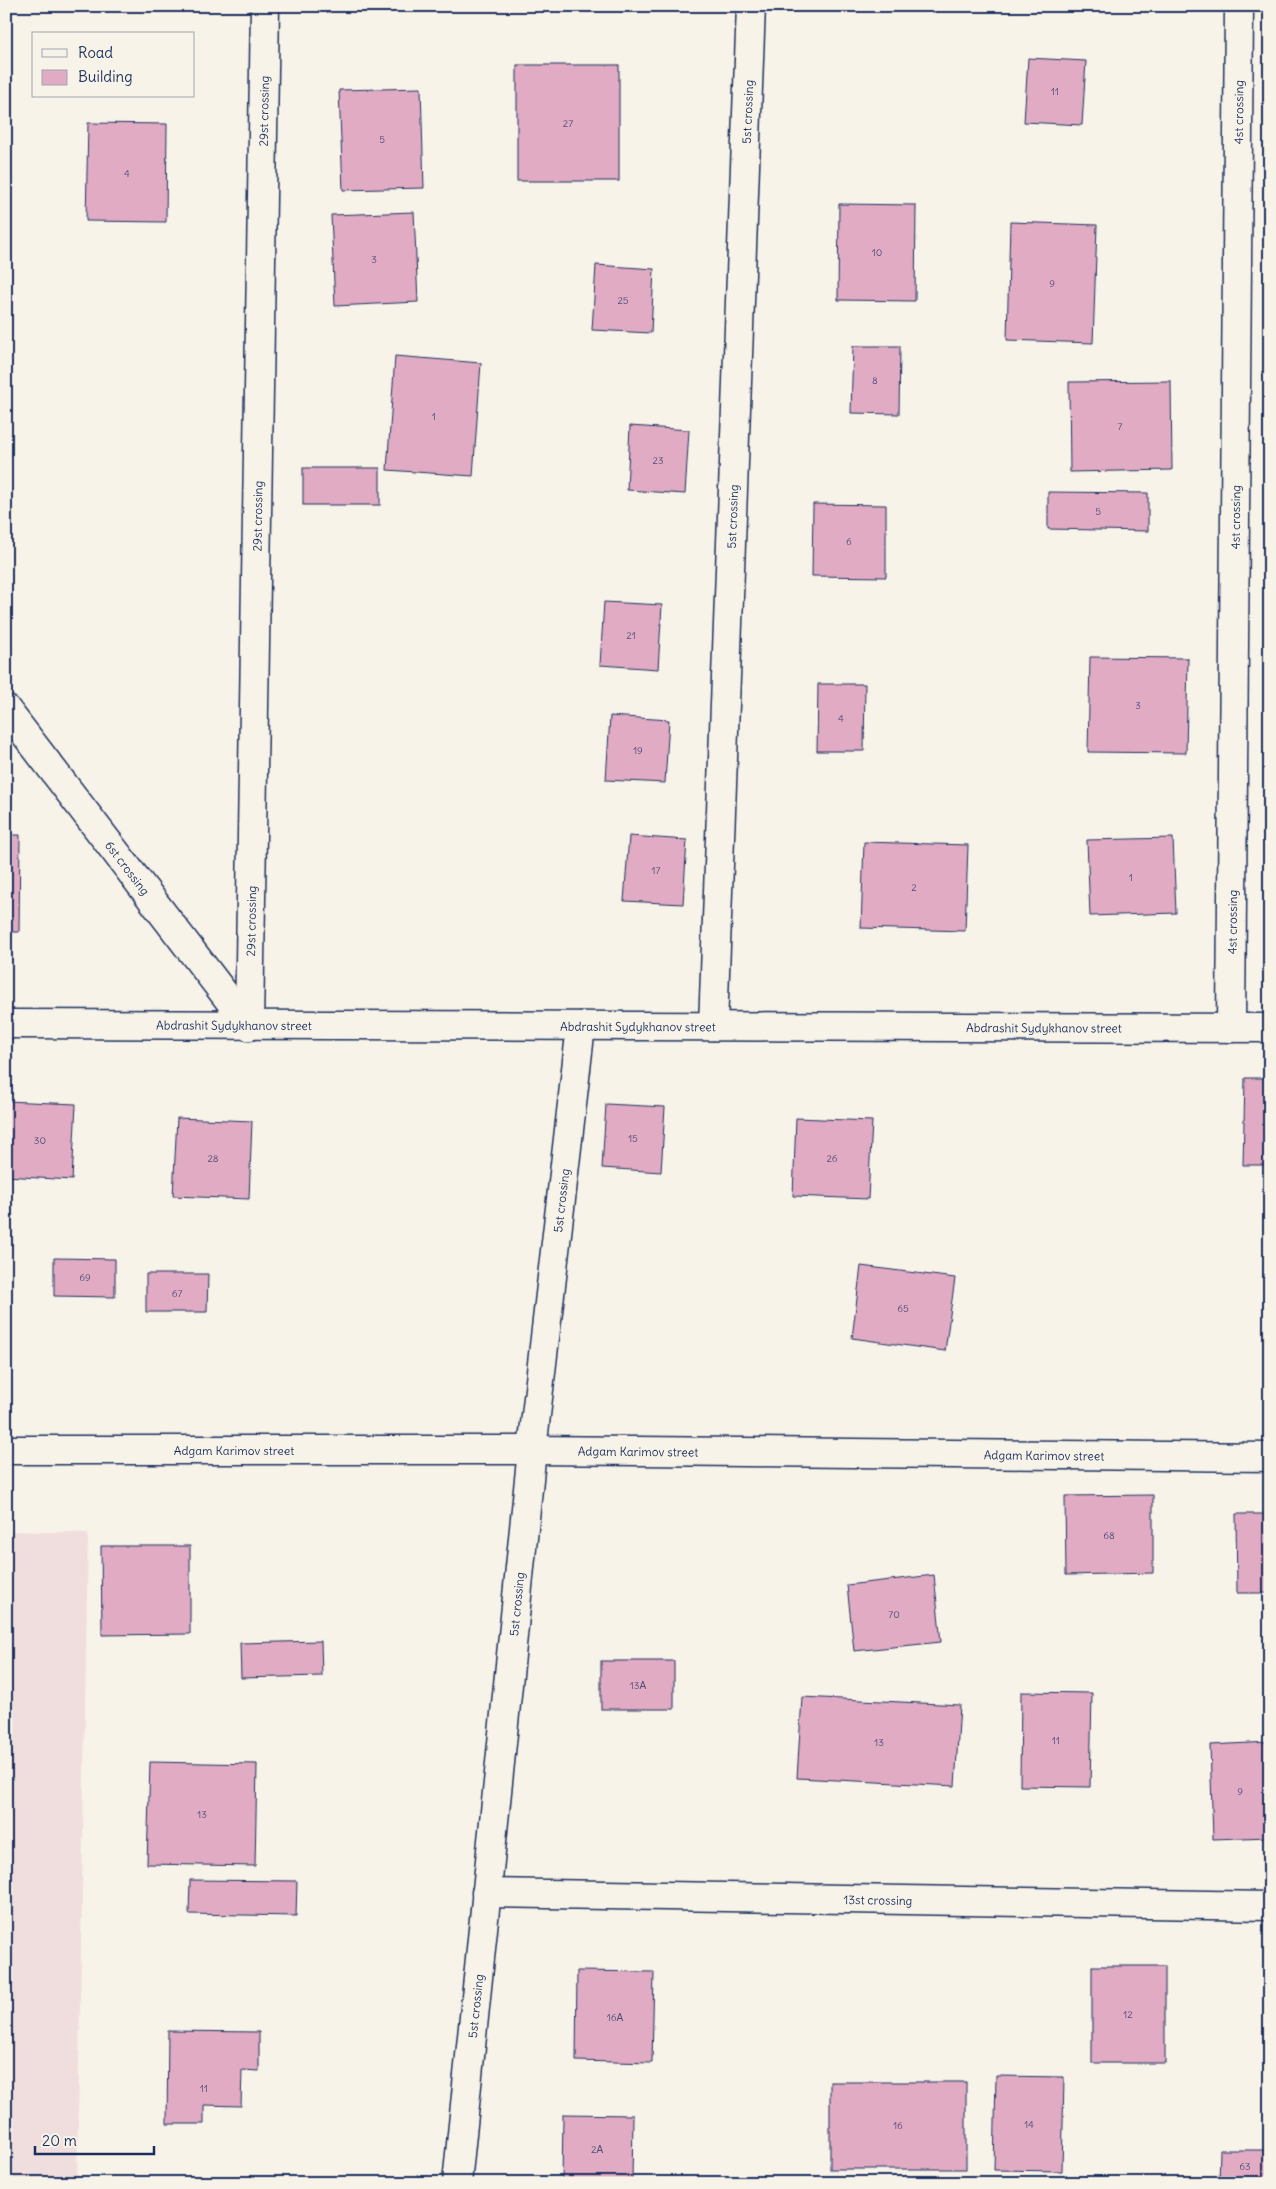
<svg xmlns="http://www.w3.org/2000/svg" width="1276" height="2189" viewBox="0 0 1276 2189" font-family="Delius,sans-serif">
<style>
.built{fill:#f0dddd}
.building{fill:#e1abc3;stroke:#1b2f5e}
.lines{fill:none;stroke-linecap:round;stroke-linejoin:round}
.street-casing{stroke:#1b2f5e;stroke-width:31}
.street{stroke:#f7f3e8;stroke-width:28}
.labels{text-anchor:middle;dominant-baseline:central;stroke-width:4;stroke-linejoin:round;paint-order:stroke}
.number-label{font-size:10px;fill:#4c4e77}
.street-label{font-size:12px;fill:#1b2f5e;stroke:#f7f3e8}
</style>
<rect width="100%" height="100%" fill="#f7f3e8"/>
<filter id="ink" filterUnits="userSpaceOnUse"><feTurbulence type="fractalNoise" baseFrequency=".02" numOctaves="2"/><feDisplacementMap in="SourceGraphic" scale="10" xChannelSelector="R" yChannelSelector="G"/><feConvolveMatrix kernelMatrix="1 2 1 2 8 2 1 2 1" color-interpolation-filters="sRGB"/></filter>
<g filter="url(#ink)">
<!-- built -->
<path class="built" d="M6 1531 88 1533 77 2183H6Z"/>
<!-- building -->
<g class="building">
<path d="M1028 58 1086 61 1082 125 1024 122Z"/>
<rect x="517" y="65" width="102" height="116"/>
<path d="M421 88 424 188 343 190 339 90Z"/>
<path d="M88 123 167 124 166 222 86 221Z"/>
<path d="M839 204 916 205 915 301 838 300Z"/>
<path d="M414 212 418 302 335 306 331 215Z"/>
<path d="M1010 222 1097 225 1093 343 1007 340Z"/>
<path d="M596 265 654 269 651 333 592 330Z"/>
<path d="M853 346H900L899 414 851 413Z"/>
<path d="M395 356 481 363 473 476 387 470Z"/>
<path d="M1171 381 1172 470 1070 472 1069 382Z"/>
<path d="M630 426 689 430 685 494 627 490Z"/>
<rect x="303" y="468" width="77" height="37"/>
<path d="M1048 492 1148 493V531L1048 529Z"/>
<path d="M813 504 886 505V577L812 576Z"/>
<path d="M604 602 662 605 658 669 600 665Z"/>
<path d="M1090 657 1188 658 1186 753 1088 752Z"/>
<path d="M818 684H865L864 751H817Z"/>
<path d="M610 716 669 720 665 783 606 780Z"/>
<path d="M6 835H20L19 932H6Z"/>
<path d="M629 836 687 840 683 904 624 901Z"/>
<path d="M1173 838 1176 913 1090 916 1087 840Z"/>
<path d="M864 842 968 845 965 931 861 928Z"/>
<path d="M1245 1078H1270V1165H1243Z"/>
<path d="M6 1101 76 1104 72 1180 6 1176Z"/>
<path d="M606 1104 665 1107 661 1172 602 1168Z"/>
<path d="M177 1118 252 1121 249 1199 173 1196Z"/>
<path d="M796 1118 872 1121 868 1199 793 1196Z"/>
<path d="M54 1258 115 1259V1297L54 1296Z"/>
<path d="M861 1266 955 1278 945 1351 852 1338Z"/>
<path d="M146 1274H208L207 1312H146Z"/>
<path d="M1153 1495V1573L1066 1575 1065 1496Z"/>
<path d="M1236 1514H1270V1593H1237Z"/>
<path d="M101 1546H190V1634L102 1635Z"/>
<path d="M934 1575 941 1642 854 1651 847 1585Z"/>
<path d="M321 1641 322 1676 241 1678 240 1643Z"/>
<rect x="601" y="1661" width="73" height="48"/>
<path d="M1021 1692 1092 1693 1090 1787 1020 1786Z"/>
<path d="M802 1697 960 1705 955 1786 797 1778Z"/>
<path d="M1270 1742V1837L1213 1839 1210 1745Z"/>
<path d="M150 1762 257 1764 255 1866 147 1864Z"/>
<path d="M190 1880 297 1881 296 1916 189 1914Z"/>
<rect x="1092" y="1966" width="73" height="97"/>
<path d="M577 1971 654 1972 652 2063 576 2061Z"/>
<path d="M168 2031 259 2032V2071L242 2070 241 2106 204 2105V2124H167Z"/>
<path d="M996 2076 1064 2077 1062 2171 994 2170Z"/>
<rect x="830" y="2082" width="136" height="87"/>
<path d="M563 2114 633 2115 632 2183H562Z"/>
<path d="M1220 2150H1270V2183H1219Z"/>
</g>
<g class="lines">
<!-- street casing -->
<g class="street-casing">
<g id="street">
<path id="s1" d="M6 709 249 1026"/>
<path id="s2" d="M6 1024 1270 1028"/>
<path id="s3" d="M249 1026 265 6"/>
<path id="s4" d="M713 1026 751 6"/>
<path id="s5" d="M1231 1028 1239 6"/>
<path id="s6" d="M6 1450H532L1270 1457"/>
<path id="s7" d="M486 1893 1270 1906"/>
<path id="s8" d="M457 2183 532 1450 581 1026"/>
</g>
</g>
<!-- street -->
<use href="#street" class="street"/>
</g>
</g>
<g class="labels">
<!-- number labels -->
<g class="number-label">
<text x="1055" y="91">11</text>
<text x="568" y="123">27</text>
<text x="382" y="139">5</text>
<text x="127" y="173">4</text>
<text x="877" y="252">10</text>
<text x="374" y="259">3</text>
<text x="1052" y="283">9</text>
<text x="623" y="300">25</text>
<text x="875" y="380">8</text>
<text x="434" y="416">1</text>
<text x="1120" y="426">7</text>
<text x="658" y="460">23</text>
<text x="1098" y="511">5</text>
<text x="849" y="541">6</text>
<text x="631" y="635">21</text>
<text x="1138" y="705">3</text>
<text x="841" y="718">4</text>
<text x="638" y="750">19</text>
<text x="656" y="870">17</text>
<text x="1131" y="877">1</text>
<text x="914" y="887">2</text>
<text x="633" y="1138">15</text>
<text x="40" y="1140">30</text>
<text x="213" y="1158">28</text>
<text x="832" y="1158">26</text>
<text x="85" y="1277">69</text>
<text x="177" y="1293">67</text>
<text x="903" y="1308">65</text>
<text x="1109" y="1535">68</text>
<text x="894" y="1614">70</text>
<text x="638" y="1685">13А</text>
<text x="1056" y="1740">11</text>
<text x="879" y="1742">13</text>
<text x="1240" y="1791">9</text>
<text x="202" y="1814">13</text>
<text x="1128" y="2014">12</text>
<text x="615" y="2017">16А</text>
<text x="204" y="2088">11</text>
<text x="1029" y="2124">14</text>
<text x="898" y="2125">16</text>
<text x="597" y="2149">2А</text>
<text x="1245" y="2166">63</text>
</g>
<!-- street labels -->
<g class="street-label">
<text stroke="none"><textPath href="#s3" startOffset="915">29st crossing</textPath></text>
<text stroke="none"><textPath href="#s4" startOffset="915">5st crossing</textPath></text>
<text stroke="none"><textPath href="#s5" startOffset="916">4st crossing</textPath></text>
<text stroke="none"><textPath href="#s3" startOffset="510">29st crossing</textPath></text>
<text stroke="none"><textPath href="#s4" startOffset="510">5st crossing</textPath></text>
<text stroke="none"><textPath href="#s5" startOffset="511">4st crossing</textPath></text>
<text stroke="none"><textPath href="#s1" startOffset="200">6st crossing</textPath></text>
<text stroke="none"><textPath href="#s3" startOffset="105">29st crossing</textPath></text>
<text stroke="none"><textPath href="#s5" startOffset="106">4st crossing</textPath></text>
<text stroke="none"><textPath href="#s2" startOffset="228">Abdrashit Sydykhanov street</textPath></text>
<text stroke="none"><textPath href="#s2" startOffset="632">Abdrashit Sydykhanov street</textPath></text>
<text stroke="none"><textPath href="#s2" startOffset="1038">Abdrashit Sydykhanov street</textPath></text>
<text stroke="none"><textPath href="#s8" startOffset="988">5st crossing</textPath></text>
<text stroke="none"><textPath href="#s6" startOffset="228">Adgam Karimov street</textPath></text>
<text stroke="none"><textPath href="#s6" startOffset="632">Adgam Karimov street</textPath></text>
<text stroke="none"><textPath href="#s6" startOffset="1038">Adgam Karimov street</textPath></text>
<text stroke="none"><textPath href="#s8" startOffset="582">5st crossing</textPath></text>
<text stroke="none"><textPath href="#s7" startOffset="392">13st crossing</textPath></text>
<text stroke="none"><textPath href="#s8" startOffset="178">5st crossing</textPath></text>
</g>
</g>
<!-- margin -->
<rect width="1276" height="2189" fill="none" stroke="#f7f3e8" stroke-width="25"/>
<rect x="12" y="12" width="1251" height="2164" fill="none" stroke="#1b2f5e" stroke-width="2" filter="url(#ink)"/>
<!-- legend -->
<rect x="32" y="32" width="162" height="65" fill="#f7f3e8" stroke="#9fa5b1"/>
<rect x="42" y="49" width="25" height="8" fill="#f7f3e8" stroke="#9fa5b1"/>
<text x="78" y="58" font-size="15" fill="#1b2f5e">Road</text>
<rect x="42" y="70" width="25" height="15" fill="#e1abc3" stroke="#9fa5b1"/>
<text x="78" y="82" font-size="15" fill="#1b2f5e">Building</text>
<!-- scale -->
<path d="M35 2146v8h119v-8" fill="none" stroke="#1b2f5e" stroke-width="2.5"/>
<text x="42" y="2146" font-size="15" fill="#1b2f5e" stroke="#f7f3e8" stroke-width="4" paint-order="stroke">20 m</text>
</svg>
